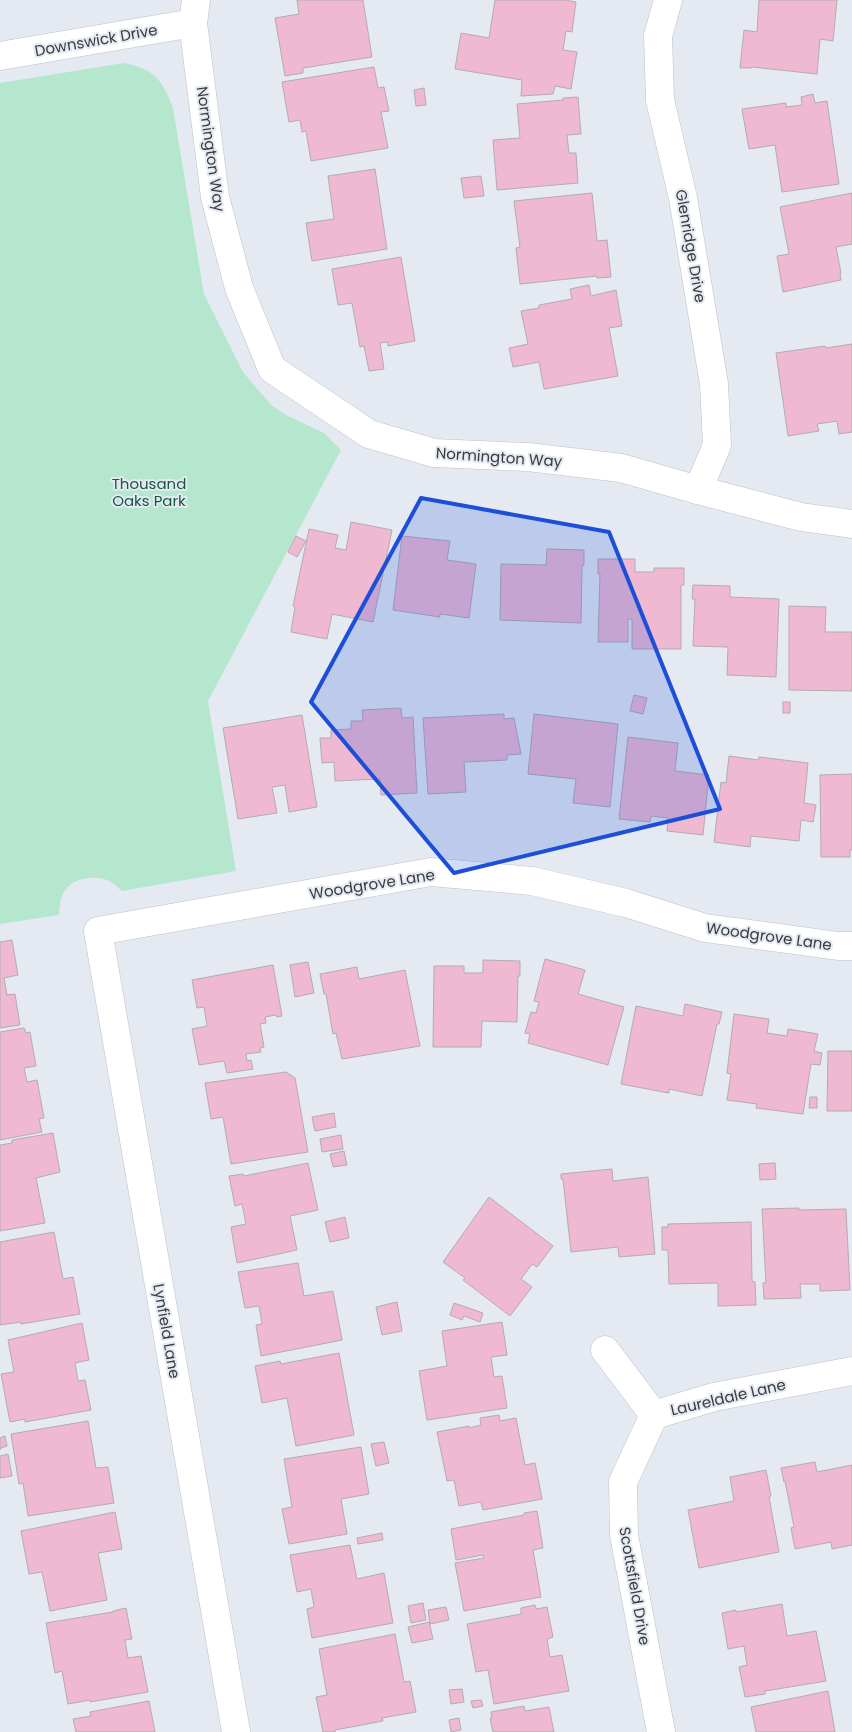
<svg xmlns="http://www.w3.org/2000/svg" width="852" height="1732" viewBox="0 0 852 1732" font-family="Poppins,sans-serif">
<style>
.green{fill:#b5e7cf}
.building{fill:#efb9d1;stroke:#b5abaf}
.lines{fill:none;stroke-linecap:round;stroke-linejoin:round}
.street-casing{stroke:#bcc1c9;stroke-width:29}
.street{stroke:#fff;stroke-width:28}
.marked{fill:#1d4ed8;fill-opacity:0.2;stroke:#1d4ed8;stroke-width:4;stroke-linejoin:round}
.labels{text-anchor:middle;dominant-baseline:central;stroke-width:4;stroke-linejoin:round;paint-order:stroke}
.street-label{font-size:15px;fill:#393b3e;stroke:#e4e9f2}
.park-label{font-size:15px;fill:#145940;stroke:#e4e9f2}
</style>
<rect width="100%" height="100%" fill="#e4e9f2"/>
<!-- green -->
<path class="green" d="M124 63C154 69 162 79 173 108L204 294 243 372 271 405 286 415 324 433 341 450 208 701 236 871 122 891C118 888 114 883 109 881 97 875 75 877 66 889 60 896 60 906 59 915L0 924V83Z"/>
<!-- building -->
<g class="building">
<path d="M297 0H363L372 57 303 68V73L285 76 275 18 299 14Z"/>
<path d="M495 0H565L576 2 572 32 566 31 563 50 577 52 571 89 555 86 553 94 521 96 522 80 455 69 461 33 489 38Z"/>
<path d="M759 0H837L833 41 820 39 817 74 752 67 751 68H740L744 30 757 32Z"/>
<path d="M374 67 378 88 384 87 389 111 381 112 388 148 311 161 306 131 302 132 300 120 289 122 282 82Z"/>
<path d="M424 88 426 105 416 106 414 90Z"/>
<path d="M813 94 815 103 827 101 839 184 782 192 775 145 749 149 742 109 786 103V107L802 105 801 97Z"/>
<path d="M578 97 581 134 567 135 569 153H576L578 183 497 190 493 140 520 138 517 104 563 100V98Z"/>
<path d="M375 169 387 249 312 261 306 223 334 219 328 176Z"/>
<path d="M481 176 484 196 464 198 461 178Z"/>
<path d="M592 193 597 241 607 240 611 277 597 278V276L520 284 516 248 520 247 514 201Z"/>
<path d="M852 193V244L836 247 841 273 840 274 841 280 783 292 777 256 789 254 780 207Z"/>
<path d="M401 257 415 341 388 346V342L380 343 384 369 369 371 364 346 360 347 352 303 338 305 332 269Z"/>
<path d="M589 285 591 296 616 290 622 326 609 328 618 376 544 389 539 362 513 367 509 348 528 344 521 311 539 308V305L572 299 570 289Z"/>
<path d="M852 344V432L839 434 837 421 817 424 819 431 788 436 776 353 825 346 826 348Z"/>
<path d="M351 522 392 530 373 622 332 614 327 639 291 632 295 607 293 606 309 529 338 535 335 548 346 550Z"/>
<path d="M296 536 306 541 297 557 288 552Z"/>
<path d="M402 536 450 541 447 560 476 564 469 618 440 614V617L393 610Z"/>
<path d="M547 549 584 550V565L582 566 581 623 500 620 501 564 546 565Z"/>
<path d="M598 559H635V572H654V568H684V585H681V649H632V619H628V642H598L600 574H598Z"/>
<path d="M693 585 730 586V597L779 599 776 677 727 675 728 647 693 646 695 599H692Z"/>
<path d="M789 606 826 607 825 632H852V691L789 690Z"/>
<path d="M634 695 647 698 643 714 630 711Z"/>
<rect x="783" y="702" width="7" height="11"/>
<path d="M401 708 402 718 413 717 417 793 381 795 380 779 335 781 334 762 322 763 320 738H331V730L351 729V721H363L362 710Z"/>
<path d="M504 714V719L514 718 521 754 507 755V760L464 762 466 792 428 794 423 718Z"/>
<path d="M534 714 618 724 610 807 573 803 576 779 528 774Z"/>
<path d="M302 715 317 807 289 812 285 785 272 787 277 813 238 819 223 728Z"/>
<path d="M628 737 678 743 675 771 709 775 703 835 667 831 668 818 651 816 650 822 619 819Z"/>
<path d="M729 756 758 760 759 757 808 763 804 803 816 805 813 822 801 820 799 841 751 836 750 847 714 842 721 782 726 783Z"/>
<path d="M852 774V850H850V857H821L820 775Z"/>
<path d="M12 940 18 975 4 978 7 995 15 994 20 1025 0 1028V942Z"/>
<path d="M545 959 585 970 578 994 624 1007 608 1065 528 1043 530 1034 525 1033 531 1012 536 1013 539 1002 534 1001Z"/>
<path d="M483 960 520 961V976H518L517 1022 482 1021 481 1047H433L434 966H464V973H483Z"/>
<path d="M308 962 314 993 295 997 290 965Z"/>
<path d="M273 965 282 1016 277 1017 276 1015 265 1017 266 1023 260 1024 264 1047 260 1048 261 1052 246 1054 247 1061 251 1060 253 1069 227 1073 224 1061 199 1065 192 1029 207 1026 204 1007 197 1008 192 980Z"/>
<path d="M357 967 359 979 405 970 420 1046 342 1059 336 1033 333 1034 326 994H324L320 974Z"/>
<path d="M685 1004 722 1012 719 1024H717L702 1096 669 1089V1093L621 1084 636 1006 683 1016Z"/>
<path d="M734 1014 769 1019 767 1033 787 1036 788 1029 818 1034 814 1051 822 1053 820 1065 811 1064 803 1114 756 1108 757 1104 727 1100 731 1074 727 1073Z"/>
<path d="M24 1028 26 1033 30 1032 36 1066 24 1068 27 1082 37 1080 44 1118 39 1119 42 1132 0 1140V1032Z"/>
<path d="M828 1051H852V1111H827Z"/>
<path d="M286 1072 295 1078 308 1152 231 1164 223 1117 211 1119 205 1083Z"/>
<path d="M810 1097H817V1108H809Z"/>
<path d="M334 1113 336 1127 315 1131 312 1117Z"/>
<path d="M53 1133 60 1172 36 1178 45 1223 0 1231V1145L12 1143V1140Z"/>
<path d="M341 1135 343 1149 322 1152 320 1139Z"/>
<path d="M344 1151 347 1165 333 1167 330 1154Z"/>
<path d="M308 1163 318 1210 290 1216 297 1250 237 1263 231 1227 246 1224 242 1204 235 1206 229 1176 243 1174 244 1176Z"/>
<path d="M775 1163 776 1179 760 1180 759 1164Z"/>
<path d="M612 1169 613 1181 648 1177 655 1254 619 1257 618 1247 571 1252 563 1179H561V1174Z"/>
<path d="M489 1197 553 1246 537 1267 532 1264 521 1279 532 1287 510 1316 463 1280 465 1278 443 1262Z"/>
<path d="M799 1208V1210L846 1209 850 1290 820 1291V1284H800L801 1298 764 1299 763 1283H766L762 1209Z"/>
<path d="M345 1217 349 1238 330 1242 325 1222Z"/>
<path d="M751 1222 752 1281 755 1282 756 1305 718 1306V1283L669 1284 668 1250H662V1227H668V1224Z"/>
<path d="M54 1232 63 1279 73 1277 80 1314 21 1324V1322L0 1325V1242Z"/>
<path d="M298 1263 304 1296 333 1291 342 1340 261 1356 256 1325 262 1324 259 1306 245 1308 238 1272Z"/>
<path d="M397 1302 402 1331 382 1335 376 1307Z"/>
<path d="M454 1303 483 1313 480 1322 464 1316 462 1320 450 1315Z"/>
<path d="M502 1322 507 1355 491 1357 494 1377 502 1376 507 1408 427 1420 419 1371 447 1366 442 1331Z"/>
<path d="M82 1323 89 1360 75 1363 78 1381 85 1380 91 1410 25 1422V1419L10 1422 1 1374 14 1372 8 1340Z"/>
<path d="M339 1353 354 1435 296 1446 287 1398 262 1403 255 1366 280 1361 281 1364Z"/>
<path d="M499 1415 500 1421 516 1418 525 1465 535 1463 542 1499 483 1510 481 1502 459 1506 454 1480 447 1481 437 1432 469 1426V1428L481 1425 480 1418Z"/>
<path d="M88 1421 96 1468 108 1467 114 1503 28 1516 23 1483 19 1484 11 1434Z"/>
<path d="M5 1436 7 1446 1 1448 0 1450V1438Z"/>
<path d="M384 1442 389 1463 376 1466 371 1444Z"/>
<path d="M361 1447 369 1494 341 1499 347 1534 289 1544 282 1509 292 1507 284 1459Z"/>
<path d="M8 1454 12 1476 0 1478V1456Z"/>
<path d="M815 1462 817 1472 852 1465V1545L832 1549 831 1542 795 1549 791 1528 794 1527 785 1481 784 1482 781 1468Z"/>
<path d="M766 1470 771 1496 769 1497 779 1552 699 1568 688 1510 734 1501 730 1477Z"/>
<path d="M537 1511 543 1548 533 1550 541 1597 464 1611 455 1563 484 1558 483 1555 456 1560 451 1529 524 1515V1513Z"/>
<path d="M115 1512 122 1549 98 1553 107 1600 50 1611 42 1572 29 1574 21 1531Z"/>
<path d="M382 1533 383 1540 358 1544 357 1538Z"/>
<path d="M350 1545 357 1579 384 1573 393 1623 312 1638 307 1609 314 1607 311 1589 297 1592 290 1555Z"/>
<path d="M423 1603 426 1620 411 1623 408 1606Z"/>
<path d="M782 1604 787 1636 816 1631 826 1681 765 1691V1694L745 1697 739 1667 747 1665 744 1646 728 1649 722 1613 736 1610V1612Z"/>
<path d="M535 1605 536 1609 547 1607 553 1637 547 1639 550 1657 562 1655 569 1691 494 1704 488 1670 476 1672 467 1624 521 1614V1608Z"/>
<path d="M446 1607 449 1620 430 1624 428 1610Z"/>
<path d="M126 1608 132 1639 125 1640 128 1658 141 1656 148 1692 90 1702V1700L68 1704 62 1671 55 1673 46 1623 113 1612V1611Z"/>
<path d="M429 1622 433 1639 412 1643 408 1627Z"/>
<path d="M395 1634 404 1682 410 1681 416 1712 382 1718 383 1721 335 1730V1732H323L316 1697 327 1695 319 1649Z"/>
<path d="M462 1689 464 1702 451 1704 449 1690Z"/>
<path d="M828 1691 835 1732H756L751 1707Z"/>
<path d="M481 1700 483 1706 473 1708 471 1701Z"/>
<path d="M149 1701 155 1732H76L73 1719 91 1716 90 1712Z"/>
<path d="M524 1706 525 1711 549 1707 554 1732H493L490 1718H492L491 1712Z"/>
<path d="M459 1718 461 1730 451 1732 449 1720Z"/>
</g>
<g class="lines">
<!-- street casing -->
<g class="street-casing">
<g id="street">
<path d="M196 0 193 23 215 197 239 288 272 369 369 434 434 453 528 457 621 468 698 490 801 517 852 524"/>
<path d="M668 0 658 36 660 100 683 198 714 384 717 445 698 490"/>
<path d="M0 56 193 23"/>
<path d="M605 1350 654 1415 714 1397 852 1371"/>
<path d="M654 1415 623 1482 624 1535 661 1732"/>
<path d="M236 1732 98 931 431 872 532 881 626 903 705 928 838 946H852"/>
</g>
</g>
<!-- street -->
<use href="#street" class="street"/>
</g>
<!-- marked area -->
<path class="marked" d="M421 498 609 532 720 809 454 873 311 702Z"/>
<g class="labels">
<!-- street labels -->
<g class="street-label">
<text transform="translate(96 40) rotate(-10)">Downswick Drive</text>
<text transform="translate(211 149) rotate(82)">Normington Way</text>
<text transform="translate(691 246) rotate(80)">Glenridge Drive</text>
<text transform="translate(499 457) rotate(4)">Normington Way</text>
<text transform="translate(372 884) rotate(-9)">Woodgrove Lane</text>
<text transform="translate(769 936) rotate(8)">Woodgrove Lane</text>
<text transform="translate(167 1331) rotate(80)">Lynfield Lane</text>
<text transform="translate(728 1397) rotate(-13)">Laureldale Lane</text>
<text transform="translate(635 1586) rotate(80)">Scottsfield Drive</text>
</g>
<!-- park labels -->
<g class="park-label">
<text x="149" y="483">Thousand<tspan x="149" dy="17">Oaks Park</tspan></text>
</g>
</g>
</svg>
